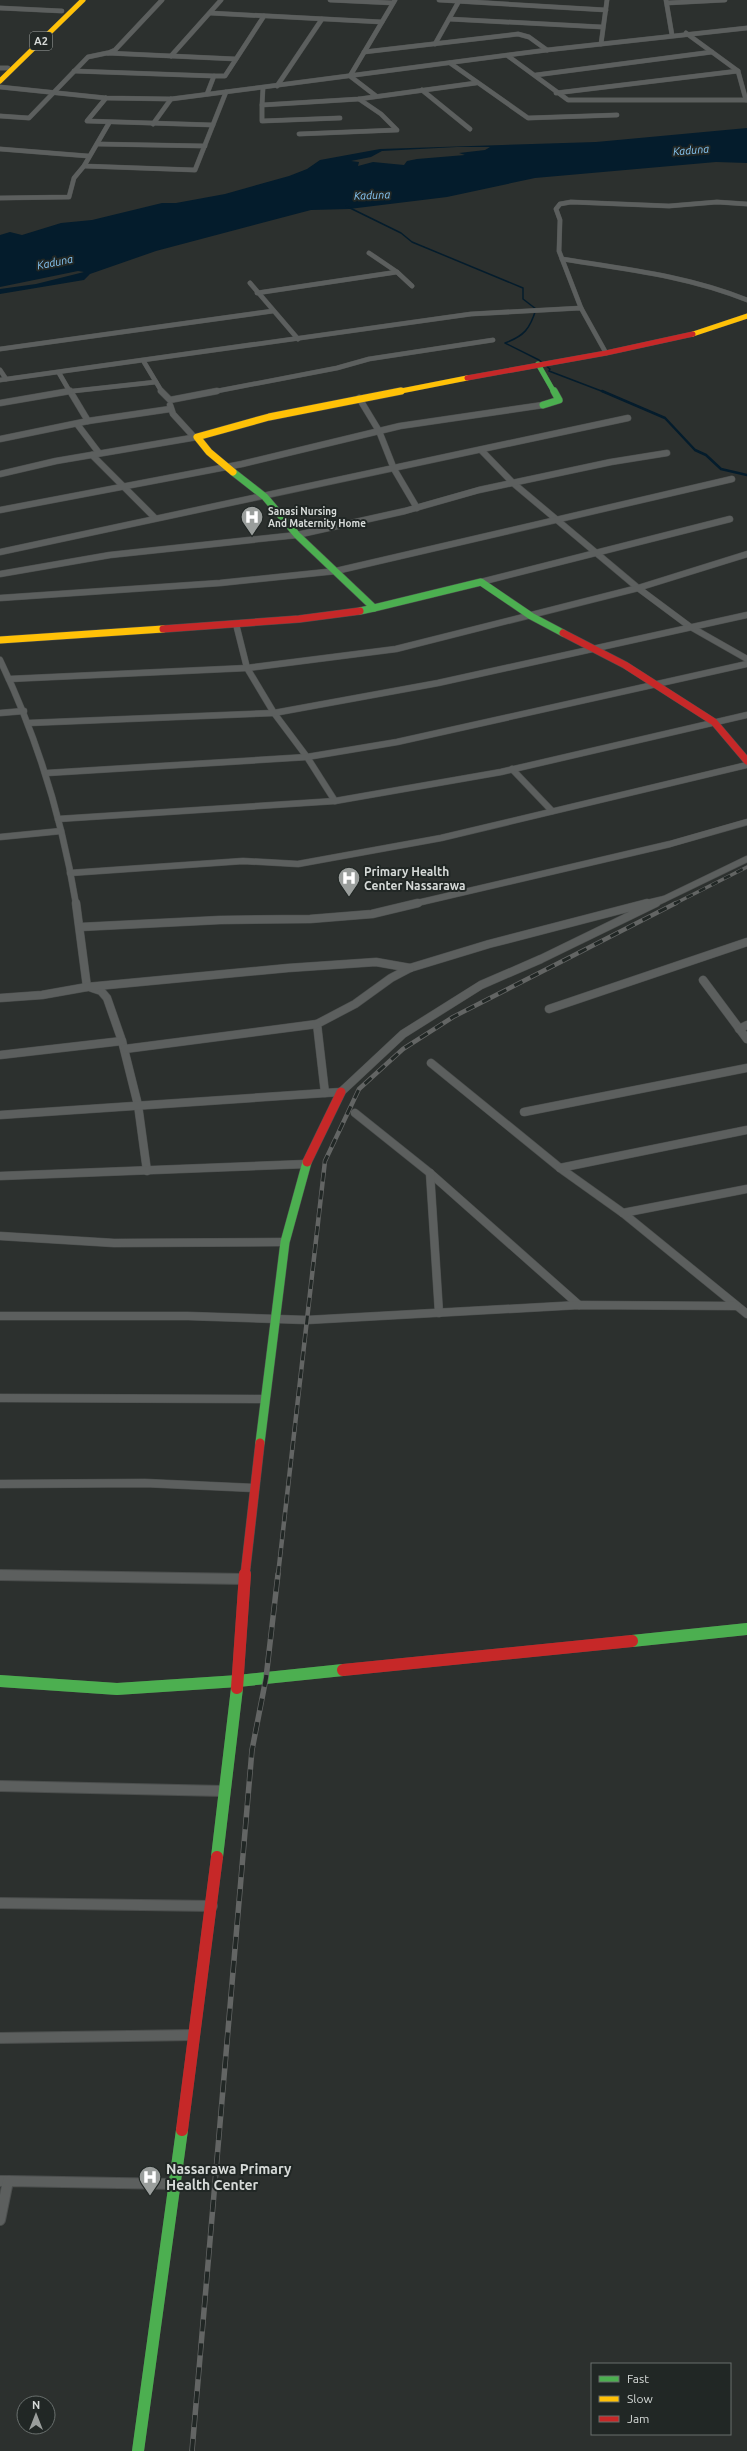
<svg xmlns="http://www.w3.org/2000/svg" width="747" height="2451" viewBox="0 0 747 2451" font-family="Ubuntu,sans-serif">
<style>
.water{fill:#041c2c;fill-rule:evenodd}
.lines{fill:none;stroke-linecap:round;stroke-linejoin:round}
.stream-far1{stroke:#041c2c;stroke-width:1.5}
.stream{stroke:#041c2c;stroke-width:2.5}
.street-far3-casing{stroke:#4b4e4d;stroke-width:5}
.street-far2-casing{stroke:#4b4e4d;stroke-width:7}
.street-far1-casing{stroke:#4b4e4d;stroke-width:9}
.street-casing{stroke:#4b4e4d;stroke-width:12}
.fast-far3-casing{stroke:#4b4e4d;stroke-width:5.5}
.fast-far2-casing{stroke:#4b4e4d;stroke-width:8}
.fast-far1-casing{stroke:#4b4e4d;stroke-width:10}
.fast-casing{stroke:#4b4e4d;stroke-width:12}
.slow-far1-casing{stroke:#4b4e4d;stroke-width:5.5}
.slow-casing{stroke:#4b4e4d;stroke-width:8}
.jam-far3-casing{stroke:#4b4e4d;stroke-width:5.5}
.jam-far2-casing{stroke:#4b4e4d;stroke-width:8}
.jam-far1-casing{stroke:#4b4e4d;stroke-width:10}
.jam-casing{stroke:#4b4e4d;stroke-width:12}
.street-far3{stroke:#5c5f5e;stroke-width:4.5}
.street-far2{stroke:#5c5f5e;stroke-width:6}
.street-far1{stroke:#5c5f5e;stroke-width:8}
.street{stroke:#5c5f5e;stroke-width:10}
.fast-far3{stroke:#4caf50;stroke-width:5}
.fast-far2{stroke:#4caf50;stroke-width:7}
.fast-far1{stroke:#4caf50;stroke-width:9}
.fast{stroke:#4caf50;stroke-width:12}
.slow-far1{stroke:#ffc107;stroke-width:5}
.slow{stroke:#ffc107;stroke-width:7}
.jam-far3{stroke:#c62828;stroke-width:5}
.jam-far2{stroke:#c62828;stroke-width:7}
.jam-far1{stroke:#c62828;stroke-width:9}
.jam{stroke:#c62828;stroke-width:12}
.rail-far2-casing{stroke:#636564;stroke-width:3.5}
.rail-far1-casing{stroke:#636564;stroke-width:4.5}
.rail-casing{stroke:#636564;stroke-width:5.5}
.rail-far2{stroke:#212725;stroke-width:2.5;stroke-dasharray:7;stroke-linecap:butt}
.rail-far1{stroke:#212725;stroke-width:3;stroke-dasharray:9;stroke-linecap:butt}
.rail{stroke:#212725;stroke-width:4;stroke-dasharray:12;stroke-linecap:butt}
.labels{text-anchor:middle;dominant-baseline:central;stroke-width:4;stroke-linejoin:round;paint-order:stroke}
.far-poi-label{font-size:10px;font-weight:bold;fill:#d6dad8;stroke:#212725;text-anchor:start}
.shield{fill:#212725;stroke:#a0a4a2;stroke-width:1}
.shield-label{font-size:11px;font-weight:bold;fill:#d6dad8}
.far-water-label{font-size:11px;font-style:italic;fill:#87c7f5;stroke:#212725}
.poi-label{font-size:12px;font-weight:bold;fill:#d6dad8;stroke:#212725;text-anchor:start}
.near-poi-label{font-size:14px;font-weight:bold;fill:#d6dad8;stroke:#212725;text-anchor:start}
</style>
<rect width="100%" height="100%" fill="#2c302e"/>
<!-- water -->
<path class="water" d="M747 128V163L716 162 535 178 447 197 349 209 311 210 156 251 90 274 84 280 0 294V289L36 284 84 272 78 271 0 287V235L10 232 22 235 61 223 92 220 162 203H176L225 194 289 176 307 169 320 160 380 149 596 142ZM457 147H490L485 150 459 153 465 155 417 159 407 161 404 165 373 162 358 166 359 162 351 161 371 157 382 151Z"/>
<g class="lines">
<!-- stream-far1 -->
<path class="stream-far1" d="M346 206 401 233 412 242 523 288V299L536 309C530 329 524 336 505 343L539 360 550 369 549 371 604 392"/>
<!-- stream -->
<path class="stream" d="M602 391 665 418 695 450 706 455 721 469 747 475"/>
<!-- street-far3 casing -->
<g class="street-far3-casing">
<g id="street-far3">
<path d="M330 0 393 3"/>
<path d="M439 0 606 10"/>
<path d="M666 0 672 35"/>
<path d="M667 3 725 0"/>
<path d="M0 8 62 11"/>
<path d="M210 13 382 22"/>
<path d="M449 19 602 27"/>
<path d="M686 33 738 71"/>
<path d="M435 44 459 1"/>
<path d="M601 44 607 0"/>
<path d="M364 52 518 34 529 37 547 50"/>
<path d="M108 53 115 50 162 0"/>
<path d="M171 56 221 0"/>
<path d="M508 56 568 100H747"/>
<path d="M450 63 528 118 617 115"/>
<path d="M0 68H8"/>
<path d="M74 71 214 76"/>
<path d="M536 75 712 52"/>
<path d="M277 86 322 19"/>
<path d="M0 87 106 98 171 99 547 50 747 28"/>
<path d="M263 88 262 105 359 99 476 83"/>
<path d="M422 90 470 129"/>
<path d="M556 93 738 71 746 100"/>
<path d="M207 94 214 76H225L264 16"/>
<path d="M376 96 350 76 395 0"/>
<path d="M106 98 87 121 213 125"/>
<path d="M262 105V121L340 118"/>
<path d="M0 116 29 118 88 57 107 53 236 59"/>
<path d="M109 123 84 166 195 170 226 92"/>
<path d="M153 124 171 99"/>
<path d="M299 134 397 130 381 114 359 99"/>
<path d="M97 144 205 146"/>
<path d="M0 149 88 156"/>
<path d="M0 198 69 197 74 178 84 166"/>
<path d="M369 253 397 272 412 286"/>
<path d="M562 259C625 269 688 276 747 300"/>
<path d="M250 283 298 339"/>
<path d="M257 293 397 272"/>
<path d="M581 308 559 251 560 220 556 209 560 204 571 202 669 206 717 202 747 204"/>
<path d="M0 349 273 311"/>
<path d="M144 362 162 392"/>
<path d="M0 370 6 379"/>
<path d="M59 373 70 392"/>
<path d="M0 380 471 314 581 308 606 353"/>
<path d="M64 392 156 382"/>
<path d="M212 392 337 368 369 359 493 340"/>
</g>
</g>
<!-- street-far2 casing -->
<g class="street-far2-casing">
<g id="street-far2">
<path d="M70 391 88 421"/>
<path d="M161 391 170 400 217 391"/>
<path d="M359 398 379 431 394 469 417 508"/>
<path d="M0 403 70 391"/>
<path d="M170 405 173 414 194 437"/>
<path d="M77 424 99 453"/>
<path d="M0 439 88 421 170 409"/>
<path d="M481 450 513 483 638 588 689 626 747 659"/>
<path d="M92 455 155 518"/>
<path d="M0 474 56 461 197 437"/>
<path d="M0 510 242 464 400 426 543 405"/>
<path d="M0 552 628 418"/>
<path d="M0 574 110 555 297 535 405 511 479 490 611 462 667 453"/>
<path d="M481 582 730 519"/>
<path d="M0 598 220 583 336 571 732 479"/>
<path d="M236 624 247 668 274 713 307 757 335 801"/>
<path d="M0 660C38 739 62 818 76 904"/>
<path d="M9 679 247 668 396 649 638 588 747 554"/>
<path d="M0 713 24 711"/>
<path d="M28 723 274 713 438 683 747 615"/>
<path d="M512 769 552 811"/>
<path d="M47 773 307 757 397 742 747 664"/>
<path d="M58 819 335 801 501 772 747 715"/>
<path d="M0 837 61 831"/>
<path d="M70 873 243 861 298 864 441 838 747 765"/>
<path d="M413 904 670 844 747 822"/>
<path d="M643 904 664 899"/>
<path d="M654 904 747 859"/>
</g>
</g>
<!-- street-far1 casing -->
<g class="street-far1-casing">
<g id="street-far1">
<path d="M76 903 87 987"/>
<path d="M647 903 489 944 410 968 391 978 355 1004 317 1024 325 1093 341 1092 403 1034 481 985 541 959 656 903"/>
<path d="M80 927 220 920 310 919 372 914 418 903"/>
<path d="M703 980 747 1039"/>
<path d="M92 988 101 991 107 998 122 1041 138 1105 147 1171"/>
<path d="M0 998 42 995 87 987 288 968 376 962 410 968"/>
<path d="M549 1009 747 942"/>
<path d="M739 1029 747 1025"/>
<path d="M125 1049 317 1024"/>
<path d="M0 1055 122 1041"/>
<path d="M431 1063 560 1168 623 1213 747 1314"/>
<path d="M524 1112 747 1068"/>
<path d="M355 1113 430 1173 579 1305"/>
<path d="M0 1115 325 1093"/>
<path d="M560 1168 747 1130"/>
<path d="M430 1173 439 1313"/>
<path d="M0 1176 306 1164"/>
<path d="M623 1213 747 1189"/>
<path d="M0 1236 114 1243 285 1242"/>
<path d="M0 1316H188L307 1320 579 1305 736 1306"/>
<path d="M0 1398 265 1399"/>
<path d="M0 1484 145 1483 254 1488"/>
</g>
</g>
<!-- street casing -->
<g class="street-casing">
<g id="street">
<path d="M0 1575 244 1579"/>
<path d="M0 1786 223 1791"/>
<path d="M0 1903 212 1906"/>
<path d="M0 2038 193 2035"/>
<path d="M0 2181H8"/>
<path d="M0 2220 8 2181 173 2184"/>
</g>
</g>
<!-- fast-far3 casing -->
<g class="fast-far3-casing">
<path id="fast-far3" d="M538 364 554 392"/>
</g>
<!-- fast-far2 casing -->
<g class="fast-far2-casing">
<g id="fast-far2">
<path d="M543 405 559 400 554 391"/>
<path d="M233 472 265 497 297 535 374 608 360 611"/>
<path d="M374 608 481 582 531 616 563 633"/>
</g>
</g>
<!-- fast-far1 casing -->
<g class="fast-far1-casing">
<path id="fast-far1" d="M260 1443 285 1242 307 1162"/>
</g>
<!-- fast casing -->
<g class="fast-casing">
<g id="fast">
<path d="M632 1641 747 1629"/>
<path d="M0 1681 117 1689 238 1681 343 1670"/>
<path d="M217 1857 237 1688"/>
<path d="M138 2451 182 2130"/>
</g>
</g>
<!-- slow-far1 casing -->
<g class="slow-far1-casing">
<g id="slow-far1">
<path d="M0 81 83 0"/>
<path d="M693 334 747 316"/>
<path d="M396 392 467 378"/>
</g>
</g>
<!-- slow casing -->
<g class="slow-casing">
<g id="slow">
<path d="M233 472 209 452 197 437 269 417 401 391"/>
<path d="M0 640 163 629"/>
</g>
</g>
<!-- jam-far3 casing -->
<g class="jam-far3-casing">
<path id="jam-far3" d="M467 378 606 353 693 334"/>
</g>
<!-- jam-far2 casing -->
<g class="jam-far2-casing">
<g id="jam-far2">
<path d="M163 629 299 619 360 611"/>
<path d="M563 633 625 665 714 722 747 761"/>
</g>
</g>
<!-- jam-far1 casing -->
<g class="jam-far1-casing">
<g id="jam-far1">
<path d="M307 1162 341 1092"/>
<path d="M245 1575 260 1443"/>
</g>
</g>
<!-- jam casing -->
<g class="jam-casing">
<g id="jam">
<path d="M343 1670 632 1641"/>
<path d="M237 1688 245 1574"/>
<path d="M182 2130 217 1857"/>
</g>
</g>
<!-- street-far3 -->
<use href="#street-far3" class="street-far3"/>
<!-- street-far2 -->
<use href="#street-far2" class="street-far2"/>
<!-- street-far1 -->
<use href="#street-far1" class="street-far1"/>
<!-- street -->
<use href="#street" class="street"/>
<!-- fast-far3 -->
<use href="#fast-far3" class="fast-far3"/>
<!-- fast-far2 -->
<use href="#fast-far2" class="fast-far2"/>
<!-- fast-far1 -->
<use href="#fast-far1" class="fast-far1"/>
<!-- fast -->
<use href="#fast" class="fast"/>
<!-- slow-far1 -->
<use href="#slow-far1" class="slow-far1"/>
<!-- slow -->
<use href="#slow" class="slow"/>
<!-- jam-far3 -->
<use href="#jam-far3" class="jam-far3"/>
<!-- jam-far2 -->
<use href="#jam-far2" class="jam-far2"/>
<!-- jam-far1 -->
<use href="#jam-far1" class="jam-far1"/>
<!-- jam -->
<use href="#jam" class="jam"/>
<!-- rail-far2 casing -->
<g class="rail-far2-casing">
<path id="rail-far2" d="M674 904 747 867"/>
</g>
<!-- rail-far1 casing -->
<g class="rail-far1-casing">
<path id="rail-far1" d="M278 1575 325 1161 359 1089 403 1049 453 1017 676 903"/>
</g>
<!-- rail casing -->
<g class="rail-casing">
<path id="rail" d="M192 2451 252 1750 266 1678 278 1574"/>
</g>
<!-- rail-far2 -->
<use href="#rail-far2" class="rail-far2"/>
<!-- rail-far1 -->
<use href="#rail-far1" class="rail-far1"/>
<!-- rail -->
<use href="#rail" class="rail"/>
</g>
<!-- icons -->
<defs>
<g id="hospital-pin" transform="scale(1.15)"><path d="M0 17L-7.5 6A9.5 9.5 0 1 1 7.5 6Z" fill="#9a9e9c" stroke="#212725"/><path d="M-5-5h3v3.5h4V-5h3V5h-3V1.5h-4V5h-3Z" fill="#fff"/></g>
</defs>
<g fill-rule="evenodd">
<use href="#hospital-pin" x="252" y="517"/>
<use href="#hospital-pin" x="349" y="878"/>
<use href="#hospital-pin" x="150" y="2177"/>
</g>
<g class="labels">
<!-- far-poi labels -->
<g class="far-poi-label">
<text x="268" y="511">Sanasi Nursing<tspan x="268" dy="12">And Maternity Home</tspan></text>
</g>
<!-- shield labels -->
<rect class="shield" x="30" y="32" width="22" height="18" rx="3"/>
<g class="shield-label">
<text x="41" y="41">A2</text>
</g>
<!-- far-water labels -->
<g class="far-water-label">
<text transform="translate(691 150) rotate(-5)">Kaduna</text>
<text transform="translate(372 195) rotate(-2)">Kaduna</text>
<text transform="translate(55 262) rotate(-11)">Kaduna</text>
</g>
<!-- poi labels -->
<g class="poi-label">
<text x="364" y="871">Primary Health<tspan x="364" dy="14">Center Nassarawa</tspan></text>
</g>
<!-- near-poi labels -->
<g class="near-poi-label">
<text x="166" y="2169">Nassarawa Primary<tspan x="166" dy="16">Health Center</tspan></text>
</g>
</g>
<!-- legend -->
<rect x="591" y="2363" width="140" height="72" fill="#212725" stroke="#696f6d"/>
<rect x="599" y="2376" width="20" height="6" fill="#4caf50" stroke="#696f6d"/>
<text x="627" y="2383" font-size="12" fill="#d6dad8">Fast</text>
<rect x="599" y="2396" width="20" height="6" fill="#ffc107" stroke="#696f6d"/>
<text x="627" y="2403" font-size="12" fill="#d6dad8">Slow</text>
<rect x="599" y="2416" width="20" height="6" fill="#c62828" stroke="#696f6d"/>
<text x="627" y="2423" font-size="12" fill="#d6dad8">Jam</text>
<!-- north arrow -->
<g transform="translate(36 2415)"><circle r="19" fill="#212725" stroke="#696f6d"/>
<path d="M0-3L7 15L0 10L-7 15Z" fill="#9a9e9c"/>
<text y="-6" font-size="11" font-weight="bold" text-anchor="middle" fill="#d6dad8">N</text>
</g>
</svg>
